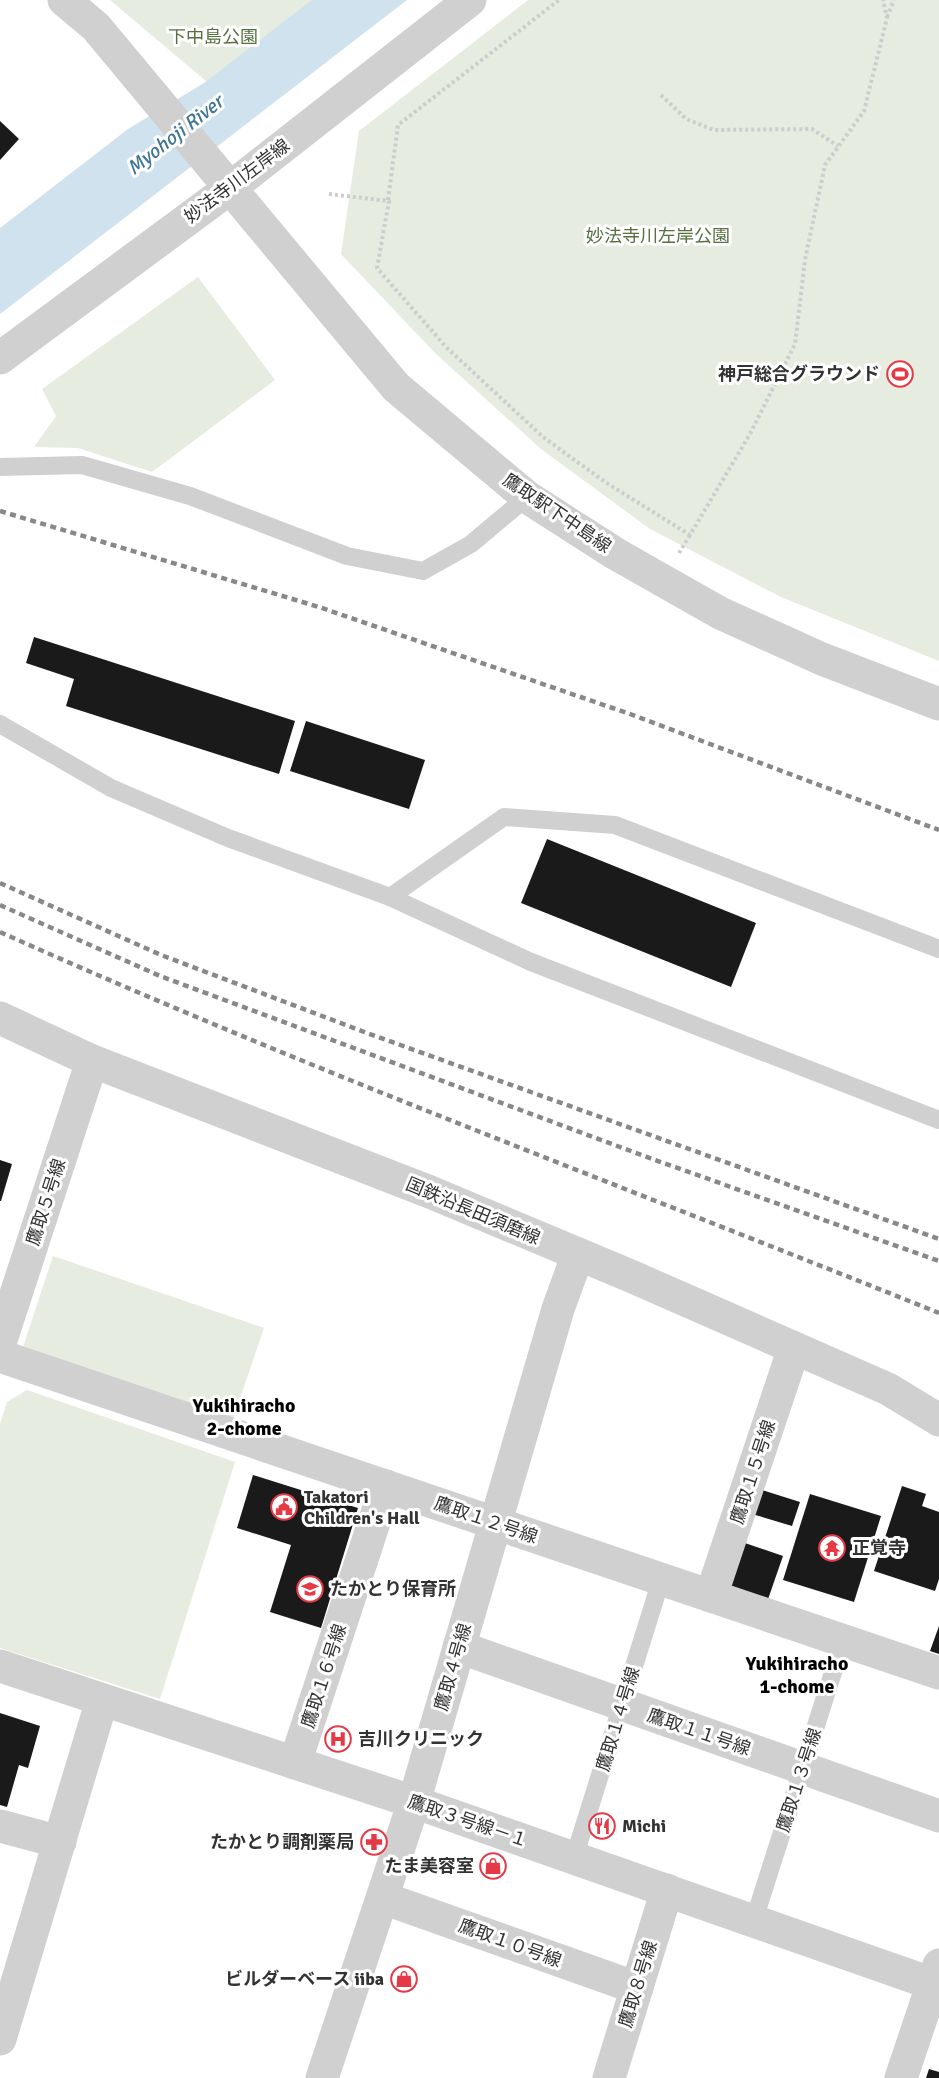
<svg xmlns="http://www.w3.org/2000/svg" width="939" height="2078" viewBox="0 0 939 2078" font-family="Signika,'Noto Sans JP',sans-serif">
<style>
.green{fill:#e6ecdf}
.water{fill:#cfe2ee}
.building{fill:#1a1a1a}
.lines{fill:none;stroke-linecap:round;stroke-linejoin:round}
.path{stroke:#cdcdcd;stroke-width:4;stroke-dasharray:3 3;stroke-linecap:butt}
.service{stroke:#d0d0d0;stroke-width:18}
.minor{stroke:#d0d0d0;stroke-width:33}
.tertiary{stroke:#d0d0d0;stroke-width:33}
.rail{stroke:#888;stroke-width:4.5;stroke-dasharray:6 4.5;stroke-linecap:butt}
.labels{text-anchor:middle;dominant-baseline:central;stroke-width:6;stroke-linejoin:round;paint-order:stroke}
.park-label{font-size:18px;fill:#56703f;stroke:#fff}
.street-label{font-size:18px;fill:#333;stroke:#fff}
.poi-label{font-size:18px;font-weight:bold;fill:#333;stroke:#fff;text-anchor:start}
.water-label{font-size:20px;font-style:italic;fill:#3f7597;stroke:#fff}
.neighbourhood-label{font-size:20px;font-weight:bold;fill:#000;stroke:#fff}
</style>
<rect width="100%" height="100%" fill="#fff"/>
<!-- green -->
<g class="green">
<path d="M110 0H325L213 87Z"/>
<path d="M528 0H939V661L781 597 650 529 541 449 435 353 341 254 359 131Z"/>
<path d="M198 277 275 380 152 472 78 448 34 447 56 416 42 389Z"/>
<path d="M53 1256 264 1328 233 1419 23 1347Z"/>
<path d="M27 1390 235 1462 160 1699 0 1648V1424L7 1402Z"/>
</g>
<!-- water -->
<path class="water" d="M312 0H407L0 314V228L128 129 204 83Z"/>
<!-- building -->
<g class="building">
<path d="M0 121 19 139 0 160Z"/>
<path d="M34 637 295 721 279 774 66 706 74 679 26 663Z"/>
<path d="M306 721 425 760 409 809 290 771Z"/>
<path d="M547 839 756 923 731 987 521 903Z"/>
<path d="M0 1160 12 1164 1 1201H0Z"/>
<path d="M253 1475 358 1508 321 1628 270 1612 291 1545 237 1528Z"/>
<path d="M902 1486 926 1494 922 1506 939 1512V1579L935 1591 874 1571Z"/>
<path d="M759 1489 800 1502 792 1526 752 1514Z"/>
<path d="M810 1494 881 1516 854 1602 783 1580Z"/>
<path d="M739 1541 783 1556 766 1605 723 1590Z"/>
<path d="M939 1626V1654L930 1651Z"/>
<path d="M0 1713 40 1726 28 1768 19 1765 7 1807 0 1805Z"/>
<path d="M929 2069 939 2072V2078H926Z"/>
</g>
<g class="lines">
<!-- path -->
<g class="path">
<path d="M887 17 894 0"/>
<path d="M661 95 686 119 714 130 812 129 838 146"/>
<path d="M329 194 389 201 377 268 446 347 543 437 605 482 690 535 750 434 795 344 805 260 825 165 864 111 887 18 883 0"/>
<path d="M388 200 398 125 559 0"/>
<path d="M679 553 690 535"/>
</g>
<!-- service -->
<g class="service">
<path d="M0 467 82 465 190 496 347 556 423 571 471 544 527 497"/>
<path d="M0 724 111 788 228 838 390 897 531 962 939 1120"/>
<path d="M390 897 504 817 615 825 939 949"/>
<path d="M574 1858 661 1580"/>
<path d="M754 1920 843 1641"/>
</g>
<!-- minor -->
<g class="minor">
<path d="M0 1343 92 1061"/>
<path d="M0 1356 939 1673"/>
<path d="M711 1596 794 1348"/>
<path d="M459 1647 939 1816"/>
<path d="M0 1666 414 1802"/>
<path d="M295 1763 386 1486"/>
<path d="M0 1826 60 1842"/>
<path d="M383 1898 637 1988"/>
<path d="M0 2039 102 1700"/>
<path d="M322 2078 414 1802 558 1309 578 1254"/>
<path d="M609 2078 667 1890"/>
<path d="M901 2078 939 1965"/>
</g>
<!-- tertiary -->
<g class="tertiary">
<path d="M64 0 96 27 396 387 527 497 616 554 720 613 822 659 939 704"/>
<path d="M0 358 230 188 470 0"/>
<path d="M0 1018 92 1061 430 1192 633 1277 888 1389 939 1420"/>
<path d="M414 1802 939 1986"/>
</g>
<!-- rail -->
<g class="rail">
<path d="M0 511 319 607 630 714 939 830"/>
<path d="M0 883 161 955 367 1033 939 1239"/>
<path d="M0 905 160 976 655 1160 939 1261"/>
<path d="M0 932C308 1070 626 1187 939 1313"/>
</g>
</g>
<!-- icons -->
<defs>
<g id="stadium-ring" transform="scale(1.35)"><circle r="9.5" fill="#fff" stroke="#e63946" stroke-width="1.5"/><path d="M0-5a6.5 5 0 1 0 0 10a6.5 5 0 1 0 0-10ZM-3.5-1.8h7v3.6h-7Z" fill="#e63946"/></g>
<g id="civic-ring" transform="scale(1.35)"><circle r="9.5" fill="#fff" stroke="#e63946" stroke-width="1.5"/><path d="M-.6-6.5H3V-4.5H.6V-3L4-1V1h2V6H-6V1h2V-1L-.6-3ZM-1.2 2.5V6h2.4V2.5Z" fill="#e63946"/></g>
<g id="temple-ring" transform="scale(1.35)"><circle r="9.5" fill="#fff" stroke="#e63946" stroke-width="1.5"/><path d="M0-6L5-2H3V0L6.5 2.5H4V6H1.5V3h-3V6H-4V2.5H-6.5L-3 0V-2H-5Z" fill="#e63946"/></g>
<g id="school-ring" transform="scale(1.35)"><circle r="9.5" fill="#fff" stroke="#e63946" stroke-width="1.5"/><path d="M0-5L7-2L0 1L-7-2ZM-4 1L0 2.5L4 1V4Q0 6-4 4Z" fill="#e63946"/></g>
<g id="hospital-ring" transform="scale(1.35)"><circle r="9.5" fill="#fff" stroke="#e63946" stroke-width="1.5"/><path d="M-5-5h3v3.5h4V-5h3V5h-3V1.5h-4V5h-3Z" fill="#e63946"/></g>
<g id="restaurant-ring" transform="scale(1.35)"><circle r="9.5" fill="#fff" stroke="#e63946" stroke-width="1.5"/><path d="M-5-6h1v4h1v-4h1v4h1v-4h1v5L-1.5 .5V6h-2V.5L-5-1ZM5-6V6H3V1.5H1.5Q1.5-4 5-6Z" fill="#e63946"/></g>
<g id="pharmacy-ring" transform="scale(1.35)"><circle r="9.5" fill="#fff" stroke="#e63946" stroke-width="1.5"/><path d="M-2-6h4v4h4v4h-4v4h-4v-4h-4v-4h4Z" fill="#e63946"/></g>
<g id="shop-ring" transform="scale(1.35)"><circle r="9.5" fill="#fff" stroke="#e63946" stroke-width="1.5"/><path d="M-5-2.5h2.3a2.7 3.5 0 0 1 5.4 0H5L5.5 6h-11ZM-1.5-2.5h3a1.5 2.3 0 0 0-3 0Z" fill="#e63946"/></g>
</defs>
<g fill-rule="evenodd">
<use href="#stadium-ring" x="900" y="374"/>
<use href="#civic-ring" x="284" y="1507"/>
<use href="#temple-ring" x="832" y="1548"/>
<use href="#school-ring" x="310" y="1589"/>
<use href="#hospital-ring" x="338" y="1739"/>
<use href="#restaurant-ring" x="602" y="1826"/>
<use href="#pharmacy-ring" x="374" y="1842"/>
<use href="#shop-ring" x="493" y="1866"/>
<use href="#shop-ring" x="404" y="1979"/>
</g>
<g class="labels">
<!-- park labels -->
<g class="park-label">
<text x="213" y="37">下中島公園</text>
<text x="658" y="236">妙法寺川左岸公園</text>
</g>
<!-- street labels -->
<g class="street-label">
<text transform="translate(237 181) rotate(-37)">妙法寺川左岸線</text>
<text transform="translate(557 513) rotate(34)">鷹取駅下中島線</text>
<text transform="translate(46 1202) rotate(-72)">鷹取５号線</text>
<text transform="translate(473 1211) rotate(23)">国鉄沿長田須磨線</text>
<text transform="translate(753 1472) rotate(-72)">鷹取１５号線</text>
<text transform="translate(486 1520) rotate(19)">鷹取１２号線</text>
<text transform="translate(453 1667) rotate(-74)">鷹取４号線</text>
<text transform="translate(324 1676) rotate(-72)">鷹取１６号線</text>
<text transform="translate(618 1719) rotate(-73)">鷹取１４号線</text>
<text transform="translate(699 1732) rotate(19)">鷹取１１号線</text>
<text transform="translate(799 1780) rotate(-72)">鷹取１３号線</text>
<text transform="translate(468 1821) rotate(19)">鷹取３号線－１</text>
<text transform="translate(510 1943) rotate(20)">鷹取１０号線</text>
<text transform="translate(638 1984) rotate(-73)">鷹取８号線</text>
</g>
<!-- poi labels -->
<g class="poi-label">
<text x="880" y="374" text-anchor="end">神戸総合グラウンド</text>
<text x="304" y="1497">Takatori<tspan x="304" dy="21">Children's Hall</tspan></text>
<text x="852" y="1548">正覚寺</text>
<text x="330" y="1589">たかとり保育所</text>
<text x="358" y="1739">吉川クリニック</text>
<text x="622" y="1826">Michi</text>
<text x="354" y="1842" text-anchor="end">たかとり調剤薬局</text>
<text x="474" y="1866" text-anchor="end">たま美容室</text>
<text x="384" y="1979" text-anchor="end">ビルダーベース iiba</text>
</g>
<!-- water labels -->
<g class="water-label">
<text transform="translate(175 135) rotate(-38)">Myohoji River</text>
</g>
<!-- neighbourhood labels -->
<g class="neighbourhood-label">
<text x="244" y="1405">Yukihiracho<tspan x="244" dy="23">2-chome</tspan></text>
<text x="797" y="1663">Yukihiracho<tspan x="797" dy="23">1-chome</tspan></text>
</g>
</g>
</svg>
